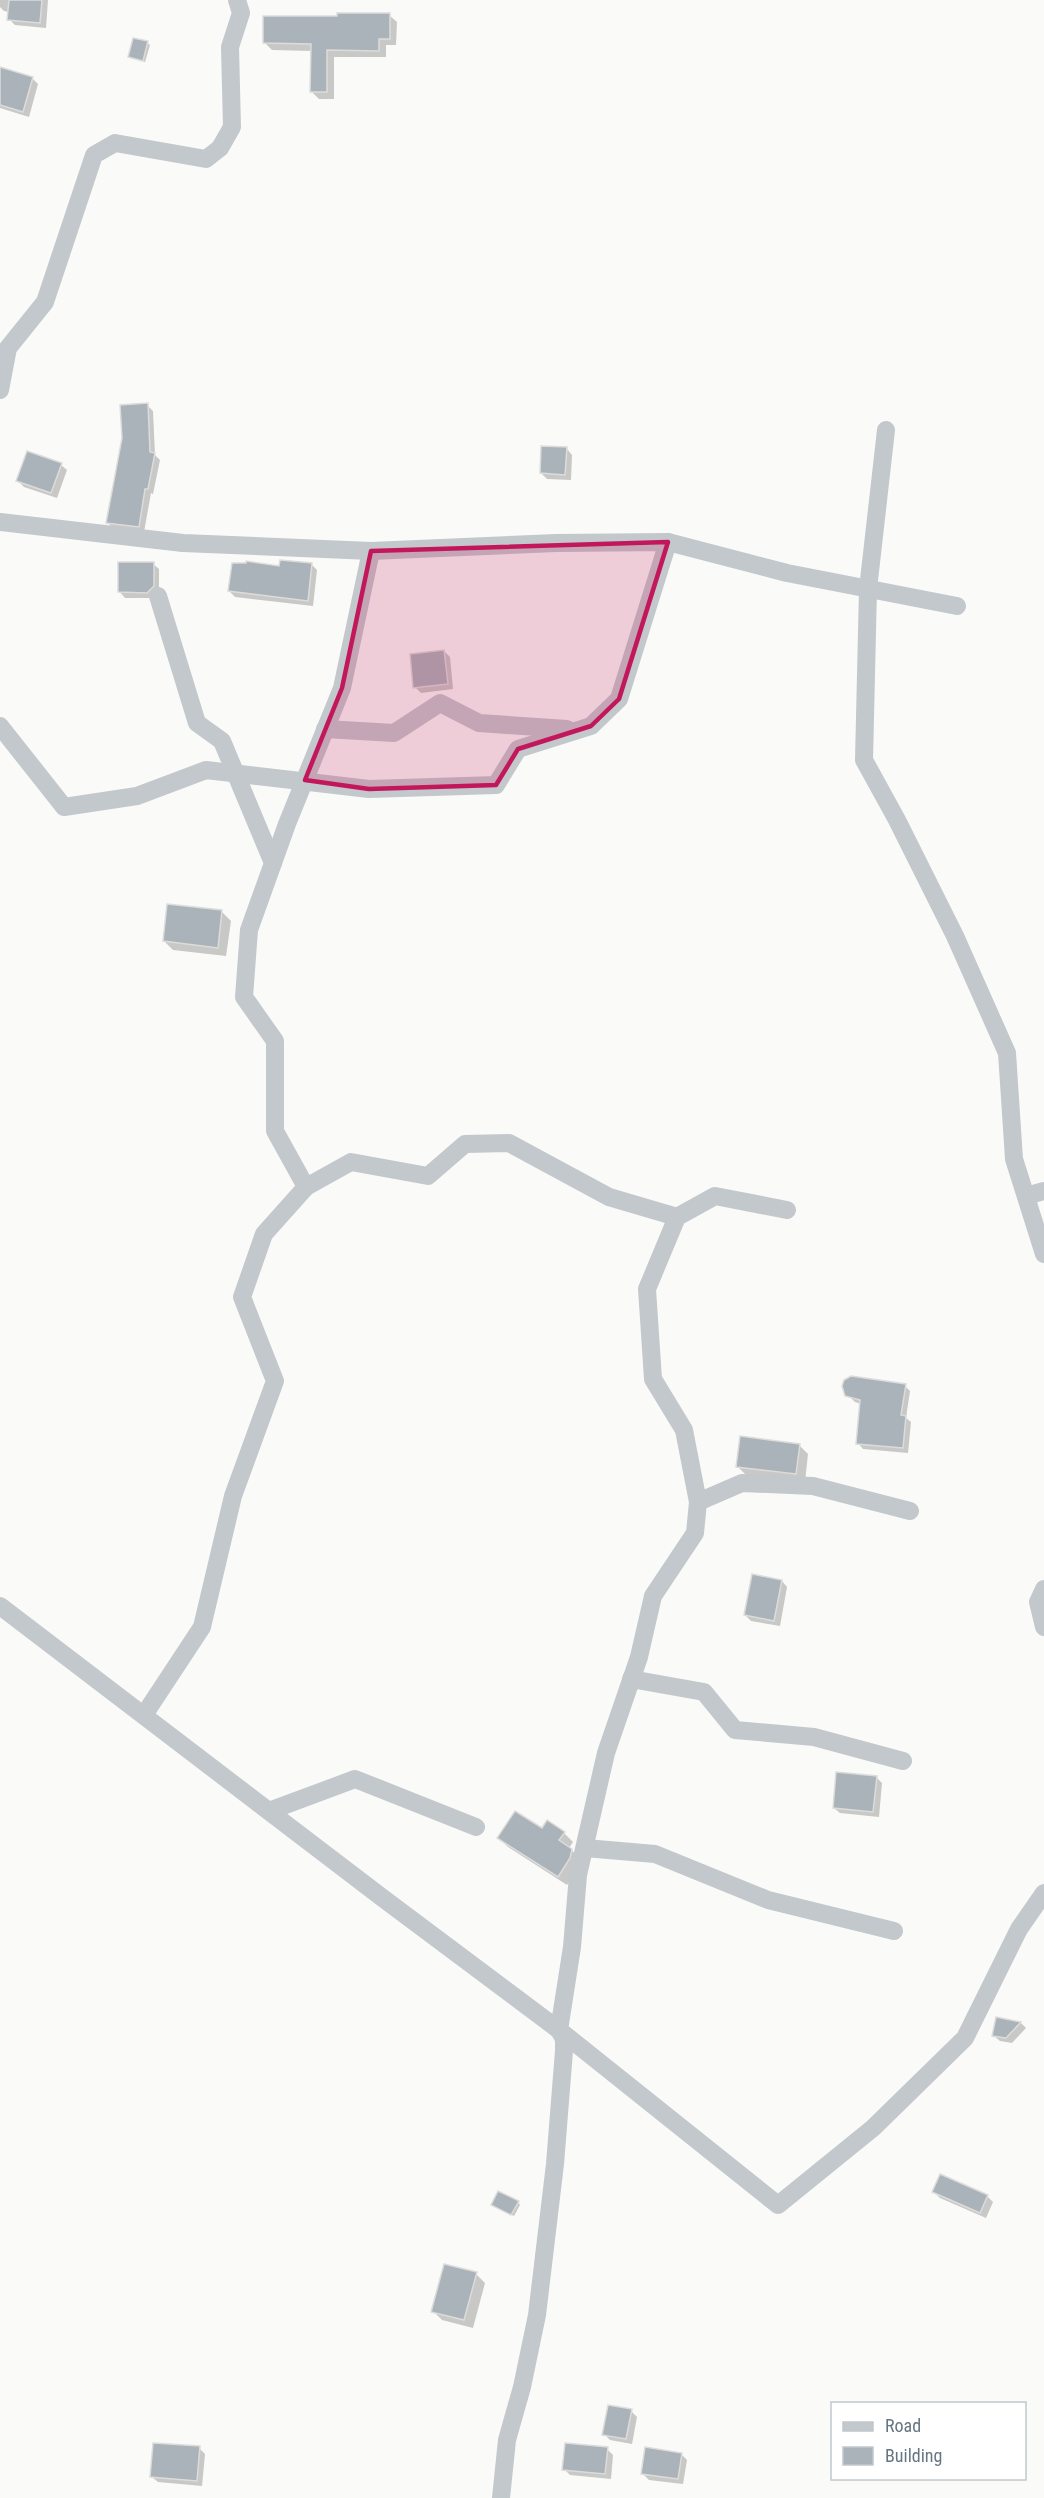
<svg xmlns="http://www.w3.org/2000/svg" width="1044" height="2498" viewBox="0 0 1044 2498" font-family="'Roboto Condensed',sans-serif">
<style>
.shadow{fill:#0003}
.building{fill:#aab3b9;stroke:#dcdcda;stroke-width:1.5}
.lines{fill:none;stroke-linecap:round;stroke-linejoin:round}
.minor{stroke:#c3c8cc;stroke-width:18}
.marked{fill:#c2185b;fill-opacity:0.2;stroke:#c2185b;stroke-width:4.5;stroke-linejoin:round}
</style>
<rect width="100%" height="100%" fill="#fafaf8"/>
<!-- shadow -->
<g class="shadow">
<path d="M0 0H48L46 28 15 25 9 19V12L4 11 0 7Z"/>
<path d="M389 15 397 22 396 45H386V57H334V99H319L312 92V51L272 50 264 42 338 18Z"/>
<path d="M147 43 150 45 145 62 129 56Z"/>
<path d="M0 75 32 78 38 84 29 117 0 108Z"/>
<path d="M147 405 153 411 155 455 160 460 153 494 151 493 144 532 113 528 107 522 123 438Z"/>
<path d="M567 449 572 455 571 480 547 479 541 473Z"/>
<path d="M61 465 67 470 57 498 24 487 18 481Z"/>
<path d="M153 564 159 569V592L153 598H125L120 592Z"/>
<path d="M311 564 317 570 313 606 235 597 229 591 281 568Z"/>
<path d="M444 651 450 657 453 689 421 693 415 687Z"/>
<path d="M222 912 231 921 226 956 173 950 164 941Z"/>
<path d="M905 1386 910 1391 906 1418 911 1422 908 1453 863 1449 858 1443 861 1404 855 1402 845 1392Z"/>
<path d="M799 1445 808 1454 805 1482 746 1475 737 1466Z"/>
<path d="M782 1581 787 1587 780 1626 751 1621 745 1615Z"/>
<path d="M876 1777 882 1783 879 1817 840 1813 834 1808Z"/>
<path d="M542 1830 564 1833 573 1842 569 1848 581 1859 579 1868 567 1885 508 1847 499 1838Z"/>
<path d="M997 2019 1021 2023 1026 2028 1012 2043 1000 2041 994 2036Z"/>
<path d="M941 2176 987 2196 993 2202 986 2218 940 2198 934 2192Z"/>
<path d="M518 2202 520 2205 514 2216 495 2207Z"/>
<path d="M476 2274 485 2283 473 2328 442 2320 433 2311Z"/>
<path d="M631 2411 637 2417 632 2444 610 2440 604 2434Z"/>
<path d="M199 2448 205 2454 202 2486 158 2482 152 2477Z"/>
<path d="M607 2449 613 2455 611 2479 570 2475 564 2469Z"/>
<path d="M681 2454 687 2460 683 2484 649 2480 643 2474Z"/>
</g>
<!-- building -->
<g class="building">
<path d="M9 0H42L40 23 7 20Z"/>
<path d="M337 13H390V39H379V51L327 50V92H310L311 44 263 43V16H337Z"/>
<path d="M133 38 148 41 143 61 128 57Z"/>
<path d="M0 67 33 77 23 112 0 105Z"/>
<path d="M148 403 150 452 155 453 148 489H145L139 527 106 523 122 438 120 405Z"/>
<path d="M541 446 567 447 565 475 540 473Z"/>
<path d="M27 451 62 463 51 493 16 481Z"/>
<path d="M280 560 312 563 308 601 228 591 232 563H246V561L279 566Z"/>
<path d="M118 562H154V586L147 593 118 592Z"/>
<path d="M444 650 448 684 413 688 410 654Z"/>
<path d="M167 904 222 910 218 948 163 941Z"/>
<path d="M851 1376 906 1384 901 1415 906 1416 903 1448 856 1444 860 1400 845 1396 842 1386 844 1380Z"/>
<path d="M740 1436 800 1444 796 1474 736 1467Z"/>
<path d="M752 1574 782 1580 774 1621 744 1615Z"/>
<path d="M836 1772 877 1776 873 1812 833 1808Z"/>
<path d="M515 1811 542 1828 547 1820 565 1832 559 1840 572 1849 570 1858 558 1877 497 1838Z"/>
<path d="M996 2017 1021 2022 1006 2038 992 2036Z"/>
<path d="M940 2174 988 2195 980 2213 932 2192Z"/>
<path d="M498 2191 519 2201 511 2215 491 2205Z"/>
<path d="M444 2264 477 2272 464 2320 431 2312Z"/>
<path d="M608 2405 632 2409 626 2439 602 2435Z"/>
<path d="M153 2443 200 2446 197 2481 150 2477Z"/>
<path d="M565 2443 608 2447 605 2474 562 2470Z"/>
<path d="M645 2447 682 2453 678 2479 641 2474Z"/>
</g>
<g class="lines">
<!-- minor -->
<g class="minor">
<path d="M0 390 8 348 45 302 94 155 115 143 206 159 220 148 232 127 230 47 241 13 237 0"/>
<path d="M886 430 868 589 864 760 897 820 955 936 1007 1053 1014 1159 1044 1254"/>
<path d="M0 522 183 543 371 551 556 543 668 542 787 573 957 606"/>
<path d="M371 551 342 688 287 824 249 930 244 997 275 1041V1131L306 1187 351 1162 428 1176 465 1144 509 1143 609 1197 677 1217"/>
<path d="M158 596 197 723 222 741 273 863"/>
<path d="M0 726 64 807 137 796 206 770 369 789 496 785 518 749 591 726 619 699 668 542"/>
<path d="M325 729 394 733 440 703 479 723 567 729"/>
<path d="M1026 1196 1044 1191"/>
<path d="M787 1210 715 1196 677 1217 647 1289 653 1379 684 1430 698 1502 695 1533 653 1596 639 1657 606 1753 578 1875 572 1947 559 2030 778 2205 873 2128 965 2038 1019 1929 1044 1893"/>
<path d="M698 1502 742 1483 813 1486 910 1511"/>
<path d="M1044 1589 1038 1602 1044 1627"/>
<path d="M0 1606 384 1899 559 2030 564 2039V2051L555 2164 537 2315 522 2387 507 2440 501 2498"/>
<path d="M631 1679 704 1692 735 1730 814 1737 903 1761"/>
<path d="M144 1715 202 1627 233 1496 275 1381 242 1297 264 1234 306 1187"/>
<path d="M269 1811 355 1779 476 1827"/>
<path d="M585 1848 655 1854 768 1900 894 1931"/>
</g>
</g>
<!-- marked area -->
<path class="marked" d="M668 542 619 699 591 726 518 749 496 785 369 789 305 780 342 688 371 551Z"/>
<!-- legend -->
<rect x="831" y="2402" width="195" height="78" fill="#ffffff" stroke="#c1c8cd" stroke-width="1.5"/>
<rect x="843" y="2422" width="30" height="9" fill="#c3c8cc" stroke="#c1c8cd" stroke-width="1.5"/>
<text x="885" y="2432" font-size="18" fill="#657683">Road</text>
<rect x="843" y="2447" width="30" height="18" fill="#aab3b9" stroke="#c1c8cd" stroke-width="1.5"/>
<text x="885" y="2462" font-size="18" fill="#657683">Building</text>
</svg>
